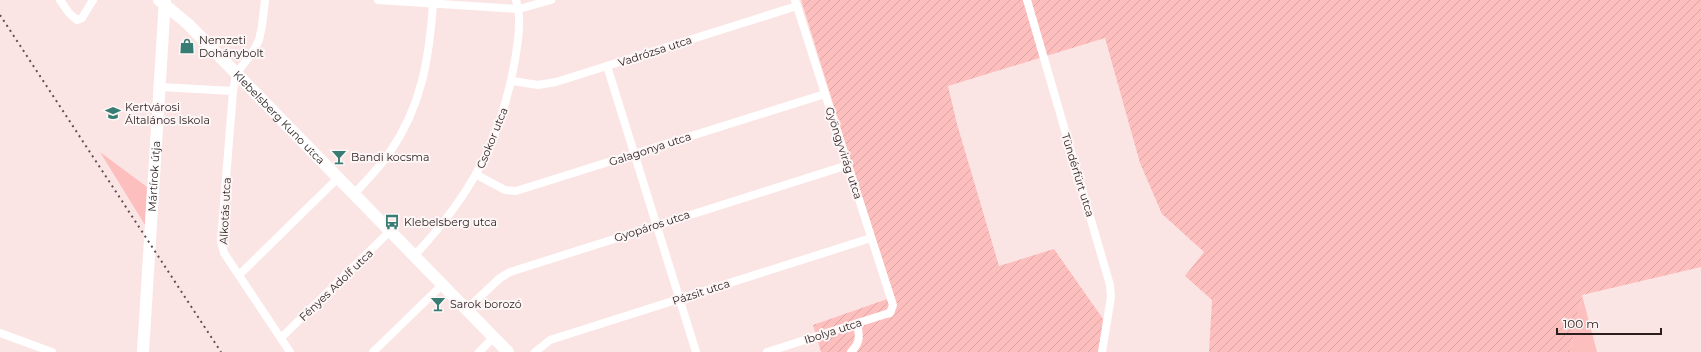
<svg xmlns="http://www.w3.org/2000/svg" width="1701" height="352" viewBox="0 0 1701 352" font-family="Montserrat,sans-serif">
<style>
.green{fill:#fdbfbe}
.garden{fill:url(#garden-furrows)}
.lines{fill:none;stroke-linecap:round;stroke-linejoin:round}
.street{stroke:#fff;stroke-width:8}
.secondary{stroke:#fff;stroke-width:12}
.rail{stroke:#5f4f4f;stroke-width:2;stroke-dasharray:2 4;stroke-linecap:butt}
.labels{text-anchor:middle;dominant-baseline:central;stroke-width:4;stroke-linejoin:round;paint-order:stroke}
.poi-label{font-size:11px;fill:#2a1d1d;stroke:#fdf6f6;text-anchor:start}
.street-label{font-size:11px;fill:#2a1d1d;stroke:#fdf6f6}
</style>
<defs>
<pattern id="garden-furrows" width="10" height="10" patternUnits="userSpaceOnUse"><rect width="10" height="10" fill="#fdbfbe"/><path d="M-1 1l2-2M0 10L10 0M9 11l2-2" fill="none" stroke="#d9a4a3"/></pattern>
</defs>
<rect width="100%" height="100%" fill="#fbe5e4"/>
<!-- green -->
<g class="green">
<path d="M100 152 147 187 145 225Z"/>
<path d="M1582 295 1597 352H1570Z"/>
</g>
<!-- garden -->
<path class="garden" d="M801 0H1701V267L1582 295 1570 352H1209L1212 300 1185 276 1204 252 1162 214 1140 163 1105 38 948 86 957 124 999 266 1054 249 1108 326 1104 352H821L813 325 893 297Z"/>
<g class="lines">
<!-- street -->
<g class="street">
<path d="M60 0 69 13 77 20 82 18 93 0"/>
<path d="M265 0 262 26 259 40 254 50 236 74 233 91 221 241 224 253 290 352"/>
<path d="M378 0 519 9 551 0"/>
<path d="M1027 0 1110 285 1111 297 1102 352"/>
<path d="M607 66 696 352"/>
<path d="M512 81 538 85 556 82 797 6"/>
<path d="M160 87 233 91"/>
<path d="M477 175 505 190 516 191 825 94"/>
<path d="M354 194C366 181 380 167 390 152 422 105 429 59 433 4"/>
<path d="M415 255C470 196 501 141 515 60 518 41 522 19 516 0"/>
<path d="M239 275 338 178"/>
<path d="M467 309 500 278 510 272 848 165"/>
<path d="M0 333 52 352"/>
<path d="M281 338 390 231"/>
<path d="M373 352 443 284"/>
<path d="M479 352 494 337"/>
<path d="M535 352 550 340 871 238"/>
<path d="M767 352 886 314 890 313 893 305 795 0"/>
<path d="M851 352C860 343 860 336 857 324"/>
</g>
<!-- secondary -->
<g class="secondary">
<path id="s1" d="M159 0 188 24 508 352"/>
<path id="s2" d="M143 352 165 0"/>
</g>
<!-- rail -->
<path class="rail" d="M0 15 221 352"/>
</g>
<!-- icons -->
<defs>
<g id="shop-bare" transform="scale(1.2)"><path d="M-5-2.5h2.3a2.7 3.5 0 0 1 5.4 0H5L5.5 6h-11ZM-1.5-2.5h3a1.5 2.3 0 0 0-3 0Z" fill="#387d73" stroke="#fdf6f6" stroke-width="2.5" paint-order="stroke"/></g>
<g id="school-bare" transform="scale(1.2)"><path d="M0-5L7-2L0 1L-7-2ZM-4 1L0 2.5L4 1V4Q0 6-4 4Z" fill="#387d73" stroke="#fdf6f6" stroke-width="2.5" paint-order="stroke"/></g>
<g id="bar-bare" transform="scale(1.2)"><path d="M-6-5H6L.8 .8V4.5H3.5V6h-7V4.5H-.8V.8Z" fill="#387d73" stroke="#fdf6f6" stroke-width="2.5" paint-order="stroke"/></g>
<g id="bus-bare" transform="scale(1.2)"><path d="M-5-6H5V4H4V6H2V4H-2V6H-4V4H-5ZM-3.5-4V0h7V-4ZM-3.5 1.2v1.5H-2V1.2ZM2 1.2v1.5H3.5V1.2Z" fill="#387d73" stroke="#fdf6f6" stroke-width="2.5" paint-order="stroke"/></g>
</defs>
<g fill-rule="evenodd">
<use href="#shop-bare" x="187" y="46"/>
<use href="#school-bare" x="113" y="113"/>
<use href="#bar-bare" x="339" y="157"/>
<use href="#bus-bare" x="392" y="222"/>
<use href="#bar-bare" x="438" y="304"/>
</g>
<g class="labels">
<!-- poi labels -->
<g class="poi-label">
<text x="199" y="40">Nemzeti<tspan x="199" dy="13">Dohánybolt</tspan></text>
<text x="125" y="107">Kertvárosi<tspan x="125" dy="13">Általános Iskola</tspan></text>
<text x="351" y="157">Bandi kocsma</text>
<text x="404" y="222">Klebelsberg utca</text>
<text x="450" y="304">Sarok borozó</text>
</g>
<!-- street labels -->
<g class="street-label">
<text transform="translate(655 51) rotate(-18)">Vadrózsa utca</text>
<text stroke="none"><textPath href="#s1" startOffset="168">Klebelsberg Kuno utca</textPath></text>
<text transform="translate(492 138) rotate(-68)">Csokor utca</text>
<text transform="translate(650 149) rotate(-18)">Galagonya utca</text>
<text transform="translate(844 153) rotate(72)">Gyöngyvirág utca</text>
<text transform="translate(1078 175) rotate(73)">Tündérfürt utca</text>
<text stroke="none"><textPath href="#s2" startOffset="176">Mártírok útja</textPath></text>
<text transform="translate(225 211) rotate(-87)">Alkotás utca</text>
<text transform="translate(652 226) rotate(-18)">Gyopáros utca</text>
<text transform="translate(336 285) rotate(-44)">Fényes Adolf utca</text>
<text transform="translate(701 292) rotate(-18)">Pázsit utca</text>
<text transform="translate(833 331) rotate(-18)">Ibolya utca</text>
</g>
</g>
<!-- scale -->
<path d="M1557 328v6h104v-6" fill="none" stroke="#2a1d1d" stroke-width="2"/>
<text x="1563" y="328" font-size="12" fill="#2a1d1d" stroke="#fdf6f6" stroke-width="3" paint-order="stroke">100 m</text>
</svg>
